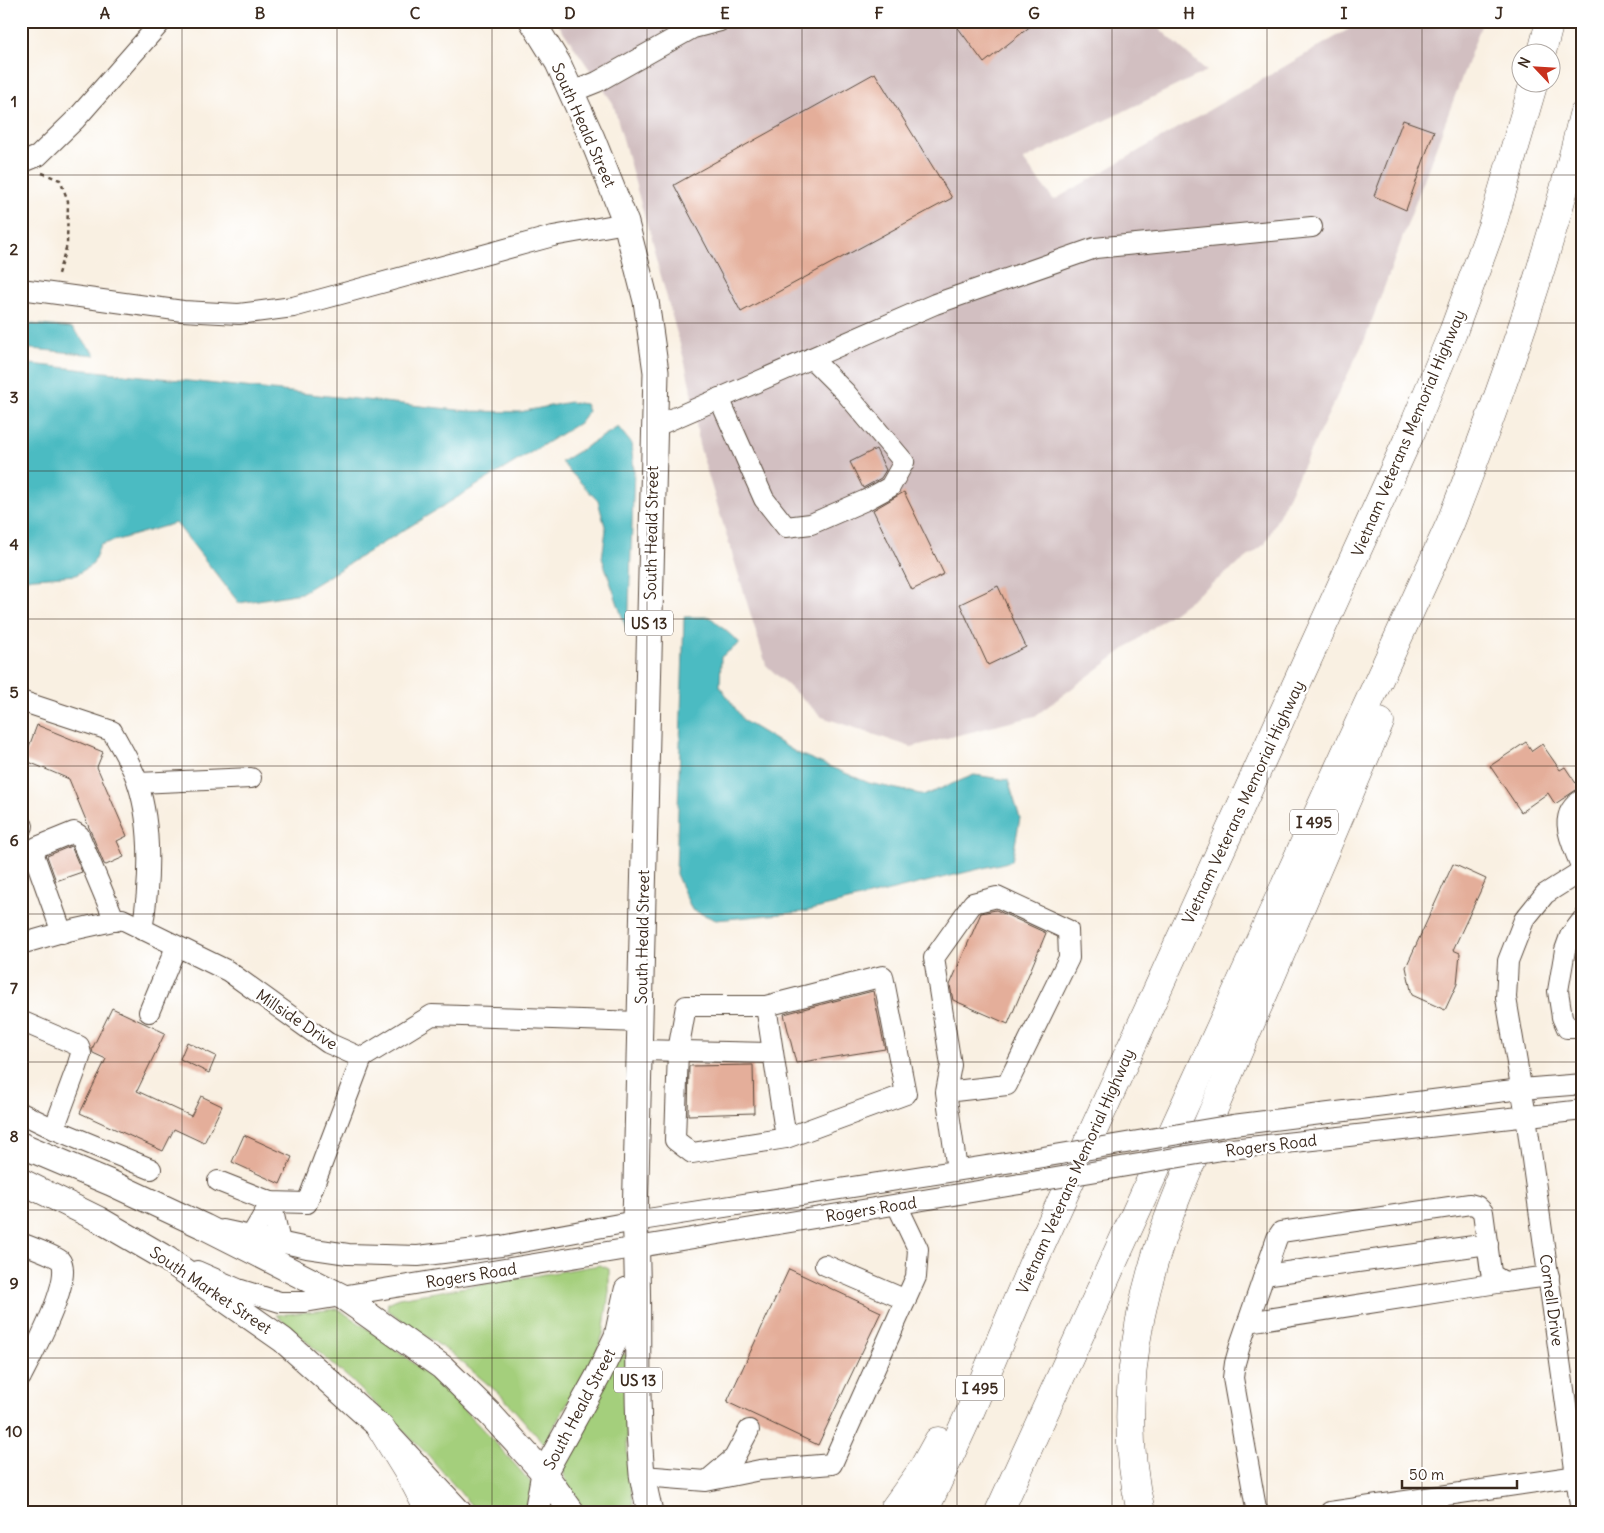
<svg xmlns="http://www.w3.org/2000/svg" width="1604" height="1533" viewBox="0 0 1604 1533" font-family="Delius,sans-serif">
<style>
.industrial{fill:#d2bfc1}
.green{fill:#a4cf7c;stroke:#707c4d}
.water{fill:#4cbbc2;stroke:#447270}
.building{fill:#e4ae9a}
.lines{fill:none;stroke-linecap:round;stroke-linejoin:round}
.minor-casing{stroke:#58483b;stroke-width:22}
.major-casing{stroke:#58483b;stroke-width:27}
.highway-casing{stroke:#58483b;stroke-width:29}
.path{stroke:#58483b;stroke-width:2.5;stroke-dasharray:4 4;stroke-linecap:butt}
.minor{stroke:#fff;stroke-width:20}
.major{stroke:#fff;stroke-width:25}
.highway{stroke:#fff;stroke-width:28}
.minor-bridge-casing{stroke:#58483b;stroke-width:22;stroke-linecap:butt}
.minor-bridge{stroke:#fff;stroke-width:20}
.grid{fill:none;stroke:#3b2a1e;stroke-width:1;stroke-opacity:0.55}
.labels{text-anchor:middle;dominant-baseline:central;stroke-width:5;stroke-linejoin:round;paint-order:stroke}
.shield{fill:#fff;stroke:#766a62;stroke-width:1}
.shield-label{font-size:15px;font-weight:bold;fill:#3b2a1e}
.street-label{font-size:16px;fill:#3b2a1e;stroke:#fff}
.neatline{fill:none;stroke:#3b2a1e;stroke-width:2}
.grid-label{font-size:16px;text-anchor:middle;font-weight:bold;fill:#3b2a1e}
</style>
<rect width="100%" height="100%" fill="#fff"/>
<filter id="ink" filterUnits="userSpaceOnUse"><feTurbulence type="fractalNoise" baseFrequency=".02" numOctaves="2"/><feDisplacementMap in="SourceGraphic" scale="10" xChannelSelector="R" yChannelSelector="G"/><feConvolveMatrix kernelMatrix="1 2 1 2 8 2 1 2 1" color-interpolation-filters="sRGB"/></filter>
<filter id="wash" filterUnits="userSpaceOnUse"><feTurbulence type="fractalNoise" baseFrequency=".0096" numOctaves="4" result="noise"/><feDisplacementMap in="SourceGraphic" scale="20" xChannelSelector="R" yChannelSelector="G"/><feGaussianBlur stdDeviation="1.12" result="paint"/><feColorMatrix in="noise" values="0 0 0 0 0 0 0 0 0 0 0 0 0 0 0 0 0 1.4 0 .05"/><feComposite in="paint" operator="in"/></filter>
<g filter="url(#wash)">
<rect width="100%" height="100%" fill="#f9f0e2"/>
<!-- industrial -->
<path class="industrial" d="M556 21H1151L1207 71 1023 160 1054 200 1363 21H1482V23L1365 339 1265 544 1035 716 911 747 822 717 766 665 699 445 692 394 684 359 613 103Z"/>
<!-- green -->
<g class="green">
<path d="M600 1265 609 1269V1292L603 1334 597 1351 544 1444 503 1397 451 1353 387 1310 388 1303 399 1298Z"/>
<path d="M338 1309C368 1329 399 1350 426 1374 464 1408 499 1446 532 1484L526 1512H477L429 1456 351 1380 276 1315Z"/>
<path d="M619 1353 628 1355C626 1408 624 1460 635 1512H586C576 1498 565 1486 563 1468 561 1451 608 1373 619 1353Z"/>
</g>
<!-- water -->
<g class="water">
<path d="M21 323 72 328 96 355 21 348Z"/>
<path d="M21 363 467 411 520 412 570 402 585 404 588 411 579 423 301 593 239 603 176 523 100 545 93 564 76 575 21 579Z"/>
<path d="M618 427 631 443 634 470 628 634 602 558 606 530 598 501 561 462Z"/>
<path d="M684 617H710L740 643 721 657 720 686 744 721 797 753 869 783 925 795 974 775 1008 780 1020 818 1012 861 803 912 716 920 692 910 676 874Z"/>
</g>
<g id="blocks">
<!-- building -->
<g class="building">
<path d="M953 21H1037L984 63Z"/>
<path d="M875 73 952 198 741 312 674 185Z"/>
<path d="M1403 120 1434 131 1406 210 1374 196Z"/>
<path d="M876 449 886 470 881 478 863 488 850 462Z"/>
<path d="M904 492 944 574 912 590 873 510Z"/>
<path d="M998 586 1026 647 988 665 960 604Z"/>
<path d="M37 725 103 752 97 767 127 836 117 841 124 857 106 865 104 864 69 779 24 760Z"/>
<path d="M1526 742 1532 751 1542 744 1560 770 1565 767 1579 788 1555 804 1548 793 1521 812 1490 766Z"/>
<path d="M71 846 82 872 56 881 47 856Z"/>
<path d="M1453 864 1486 879 1453 950 1460 953 1457 984 1445 1010 1412 995 1406 967Z"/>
<path d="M996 910 1046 933 1008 1024 953 1000 950 985 981 913Z"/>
<path d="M873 991 885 1049 796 1063 784 1014Z"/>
<path d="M112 1008 165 1033 137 1091 191 1116 201 1096 222 1106 204 1143 174 1129 163 1151 80 1113 106 1059 93 1053 92 1049Z"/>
<path d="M187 1042 216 1056 209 1073 180 1059Z"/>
<path d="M753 1065 754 1113 688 1115 689 1066Z"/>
<path d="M244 1135 292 1157 280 1184 232 1162Z"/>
<path d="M789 1269 881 1312 818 1445 727 1402Z"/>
</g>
</g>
</g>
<g filter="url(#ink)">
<use href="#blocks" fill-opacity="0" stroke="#58483b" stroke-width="1"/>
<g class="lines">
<!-- minor casing -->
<g class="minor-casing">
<g id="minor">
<path d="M572 92 597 82 693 28 720 21"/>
<path d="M21 163 38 156 76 119 162 21"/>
<path d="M21 289 183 311 239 314 293 307 553 236 626 223"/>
<path d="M719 398 764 499 786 527 811 524 866 500 890 487 904 462 845 392 811 358"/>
<path d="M654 427 935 304 1095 248 1312 227"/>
<path d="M21 701 112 731C121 748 133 766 138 784 152 827 150 885 142 930"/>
<path d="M138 783 251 778"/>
<path d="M1583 799C1552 817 1576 848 1583 872"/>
<path d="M21 827 23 826"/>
<path d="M1583 919 1570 936 1565 950 1558 991 1562 1017 1567 1028H1583"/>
<path d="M62 933 33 852 37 847 74 832 79 835 115 921"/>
<path d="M21 944 59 933 122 919 228 971 328 1043 362 1058 432 1015 639 1022"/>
<path d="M766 1006H686L678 1051 675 1140 692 1153 786 1138 906 1094 883 976 766 1006 786 1138"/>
<path d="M149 1012 176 947"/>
<path d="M21 1021 79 1046 81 1054 77 1067 54 1129 151 1169"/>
<path d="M639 1050 773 1053"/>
<path d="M946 1092 1007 1085 1069 958 1068 930 997 897 973 903 934 958 951 1065 946 1092 957 1170"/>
<path d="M21 1113 54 1129"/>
<path d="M1233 1125 1521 1089 1583 1084"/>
<path d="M1222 1150 1583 1110"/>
<path d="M218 1181 271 1202 307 1203 362 1058"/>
<path d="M223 1230 307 1248 348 1254 418 1256 501 1246 635 1221 1031 1159"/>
<path d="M251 1236 271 1202 280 1242"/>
<path d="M21 1243C29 1246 55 1256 60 1260 75 1277 31 1357 21 1377"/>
<path d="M825 1265 906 1300"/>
<path d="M197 1271 238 1289 280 1302H305L1020 1184"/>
<path d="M1264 1275 1488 1244"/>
<path d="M1248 1322 1504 1282"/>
<path d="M643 1476 706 1481 760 1470 832 1464 916 1277 918 1249 897 1205"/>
<path d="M708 1480 734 1458 749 1430"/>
<path d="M1259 1512 1256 1508 1233 1378 1235 1363 1241 1342 1277 1238 1281 1232 1470 1204 1477 1206 1483 1212 1491 1272 1494 1276 1504 1282 1549 1276"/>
<path d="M1330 1512 1577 1476"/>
<path d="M1581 1512 1526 1116 1506 998 1508 961 1524 920 1545 894 1583 870"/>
</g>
</g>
<!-- major casing -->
<g class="major-casing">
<g id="major">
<path d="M532 21 558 63 592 138 626 223 646 301 656 372 635 1221C641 1305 634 1390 642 1474 644 1487 647 1499 650 1512"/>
<path d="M21 1145 111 1183 205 1227 343 1297 442 1367 490 1414 544 1473 572 1512"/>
<path d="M21 1181 98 1219 167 1259 283 1340 381 1428 459 1512"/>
<path d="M537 1512 544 1473 597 1378 617 1336 627 1290"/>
</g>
</g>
<!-- highway casing -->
<g class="highway-casing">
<g id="highway">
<path d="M1542 52 1550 21"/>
<path d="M381 1428 416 1485 430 1512"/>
<path d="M892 1512 922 1470 938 1441"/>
<path d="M924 1512 970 1412 1033 1263 1412 430 1453 332 1492 226 1534 82"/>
<path d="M999 1512 1450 524C1502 391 1550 255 1583 115"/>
<path d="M1141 1512C1119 1420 1133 1322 1163 1234 1174 1199 1190 1166 1204 1132 1224 1086 1243 1039 1264 993 1303 903 1341 812 1380 722"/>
</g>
</g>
<!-- path -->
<path class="path" d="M42 173 60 180 68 201 67 245 57 277"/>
<!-- minor -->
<use href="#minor" class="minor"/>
<!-- major -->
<use href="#major" class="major"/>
<!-- highway -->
<use href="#highway" class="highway"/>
<!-- minor-bridge casing -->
<g class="minor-bridge-casing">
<g id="minor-bridge">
<path d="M1031 1159 1233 1125"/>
<path d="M1020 1184 1222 1150"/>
</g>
</g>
<!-- minor-bridge -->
<use href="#minor-bridge" class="minor-bridge"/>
</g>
</g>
<!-- grid -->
<path class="grid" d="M182 21V1512M337 21V1512M492 21V1512M647 21V1512M802 21V1512M957 21V1512M1112 21V1512M1267 21V1512M1422 21V1512M21 175H1583M21 323H1583M21 471H1583M21 619H1583M21 766H1583M21 914H1583M21 1062H1583M21 1210H1583M21 1358H1583"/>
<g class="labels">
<!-- shield labels -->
<g class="shield">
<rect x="625" y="610.5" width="48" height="25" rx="4"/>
<rect x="1290" y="809.5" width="48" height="25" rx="4"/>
<rect x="614" y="1367.5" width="48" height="25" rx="4"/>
<rect x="956" y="1375.5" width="48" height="25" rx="4"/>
</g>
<g class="shield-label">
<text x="649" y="623">US 13</text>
<text x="1314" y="822">I 495</text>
<text x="638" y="1380">US 13</text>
<text x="980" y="1388">I 495</text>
</g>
<!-- street labels -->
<g class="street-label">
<text transform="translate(584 125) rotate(66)">South Heald Street</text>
<text transform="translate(1408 433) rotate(-67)">Vietnam Veterans Memorial Highway</text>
<text transform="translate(651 533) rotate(-89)">South Heald Street</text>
<text transform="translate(1243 802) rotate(-65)">Vietnam Veterans Memorial Highway</text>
<text transform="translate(642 937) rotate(-89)">South Heald Street</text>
<text transform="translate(297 1019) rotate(34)">Millside Drive</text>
<text transform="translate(1271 1145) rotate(-7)">Rogers Road</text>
<text transform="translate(1075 1171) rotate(-66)">Vietnam Veterans Memorial Highway</text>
<text transform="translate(871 1209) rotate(-9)">Rogers Road</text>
<text transform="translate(471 1275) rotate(-9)">Rogers Road</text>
<text transform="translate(211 1290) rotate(34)">South Market Street</text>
<text transform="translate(1552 1300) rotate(82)">Cornell Drive</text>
<text transform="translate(579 1409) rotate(-62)">South Heald Street</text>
</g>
</g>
<!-- margin -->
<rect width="1604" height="1533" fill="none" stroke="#fff" stroke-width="55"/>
<!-- north arrow -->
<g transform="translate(1536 68) rotate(295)"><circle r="24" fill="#ffffff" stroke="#b1aaa5"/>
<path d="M0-4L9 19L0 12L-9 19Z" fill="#c8321e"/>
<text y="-8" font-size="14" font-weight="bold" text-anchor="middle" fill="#3b2a1e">N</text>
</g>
<!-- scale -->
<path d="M1402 1480v8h115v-8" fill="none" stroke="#3b2a1e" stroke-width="2.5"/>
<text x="1409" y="1480" font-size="15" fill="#3b2a1e" stroke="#ffffff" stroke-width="4" paint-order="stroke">50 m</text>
<rect x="28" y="28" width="1548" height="1478" class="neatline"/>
<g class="grid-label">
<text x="105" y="19">A</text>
<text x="260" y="19">B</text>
<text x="415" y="19">C</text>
<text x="570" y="19">D</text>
<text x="725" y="19">E</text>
<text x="879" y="19">F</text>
<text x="1034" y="19">G</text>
<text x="1189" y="19">H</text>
<text x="1344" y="19">I</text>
<text x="1499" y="19">J</text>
<text x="14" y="107">1</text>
<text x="14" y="255">2</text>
<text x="14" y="403">3</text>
<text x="14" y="550">4</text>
<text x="14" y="698">5</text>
<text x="14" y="846">6</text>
<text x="14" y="994">7</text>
<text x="14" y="1142">8</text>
<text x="14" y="1289">9</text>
<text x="14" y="1437">10</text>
</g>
</svg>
